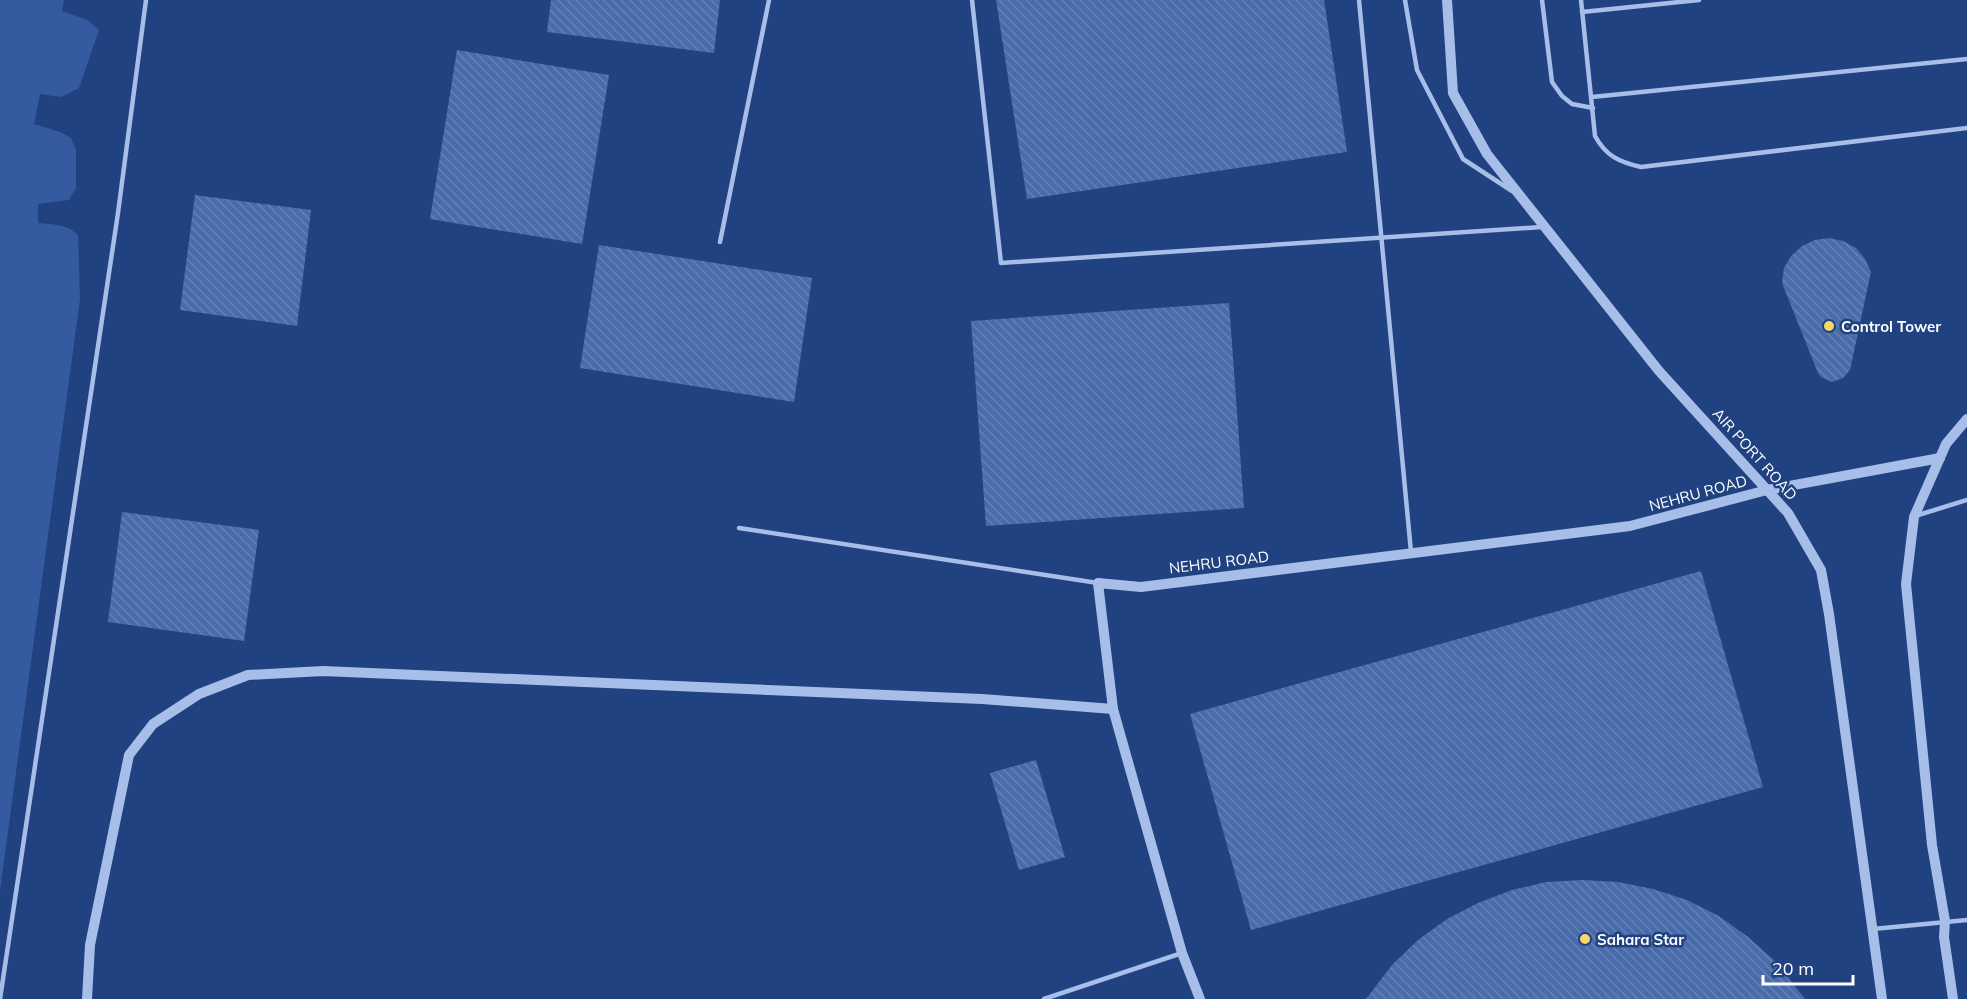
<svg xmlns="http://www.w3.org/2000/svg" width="1967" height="999" viewBox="0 0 1967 999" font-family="Mulish,sans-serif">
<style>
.green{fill:#345a9f}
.building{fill:url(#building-back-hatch)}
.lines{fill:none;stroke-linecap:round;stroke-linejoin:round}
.service{stroke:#a6bee8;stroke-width:4.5}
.tertiary{stroke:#a6bee8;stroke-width:10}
.poi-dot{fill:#f5d867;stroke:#204281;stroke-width:2}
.labels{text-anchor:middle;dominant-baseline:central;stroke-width:5;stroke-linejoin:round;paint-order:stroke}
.poi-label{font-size:15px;font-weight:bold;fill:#fff;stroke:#204281;text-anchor:start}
.street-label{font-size:15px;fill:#fff;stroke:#204281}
</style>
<defs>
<pattern id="building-back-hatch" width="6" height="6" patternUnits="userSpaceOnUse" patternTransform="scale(1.5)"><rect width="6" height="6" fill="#496baa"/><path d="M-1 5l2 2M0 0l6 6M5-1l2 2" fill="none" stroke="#6481b7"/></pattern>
</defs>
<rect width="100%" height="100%" fill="#204281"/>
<!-- green -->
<path class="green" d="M0 0H64L62 11 87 20 99 30 79 88 61 97 40 94 34 124 60 132 71 138 76 150V188L69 200 38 204V223C53 225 65 223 78 235L80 299 0 891Z"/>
<!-- building -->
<g class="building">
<path d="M551 0H720L714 53 547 32Z"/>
<path d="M996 0H1324L1347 152 1027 199Z"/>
<path d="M457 50 609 75 582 244 430 219Z"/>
<path d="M195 195 311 210 297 326 180 310Z"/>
<path d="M1829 238 1843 241 1856 248 1865 259 1871 272 1850 370 1843 378 1832 382 1821 377 1818 373 1782 283 1784 268 1791 256 1802 246 1815 240Z"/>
<path d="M599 245 812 278 794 402 580 368Z"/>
<path d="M1229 303 1244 508 986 526 971 321Z"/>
<path d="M122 512 259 530 244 641 108 622Z"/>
<path d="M1701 571 1763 787 1251 930 1190 714Z"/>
<path d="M1036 760 1065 857 1019 870 990 773Z"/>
<path d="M1582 880 1618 882 1653 889 1687 900 1719 916 1748 937 1775 961 1805 999H1366L1392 965 1418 940 1447 919 1478 903 1512 890 1546 882Z"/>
</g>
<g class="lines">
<!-- service -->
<g class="service">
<path d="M972 0 1001 263 1542 227"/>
<path d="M1359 0 1411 552"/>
<path d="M1405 0 1417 70 1463 159 1512 191"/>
<path d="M1542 0 1552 82 1562 96 1572 104 1593 108"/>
<path d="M1581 0 1595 136C1606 156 1619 162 1641 167L1967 128"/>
<path d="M1582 12 1699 0"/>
<path d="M1592 97 1967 59"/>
<path d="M720 242 769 0"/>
<path d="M1915 516 1967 500"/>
<path d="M739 528 1098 583"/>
<path d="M1873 929 1967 920"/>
<path d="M0 999 118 213 146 0"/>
<path d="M1044 999 1182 953"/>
</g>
<!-- tertiary -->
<g class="tertiary">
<path d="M1447 0 1453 93 1487 154 1659 371 1788 513 1821 570 1829 614 1882 999"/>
<path d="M87 999 90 945 129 755 153 724 199 694 248 675 323 671 982 699 1113 709"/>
<path d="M1200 999 1182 953 1113 709 1098 583 1141 587 1630 526 1767 490 1940 458"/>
<path d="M1953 999 1944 937 1945 921 1932 845 1906 584 1914 517 1946 444 1967 419"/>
</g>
</g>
<!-- markers -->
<g class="poi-dot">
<circle cx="1829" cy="326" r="6"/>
<circle cx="1585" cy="939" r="6"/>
</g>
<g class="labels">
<!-- poi labels -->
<g class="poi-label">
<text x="1841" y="326">Control Tower</text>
<text x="1597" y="939">Sahara Star</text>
</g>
<!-- street labels -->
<g class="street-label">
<text transform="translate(1755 454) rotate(48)">AIR PORT ROAD</text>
<text transform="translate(1698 493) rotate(-15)">NEHRU ROAD</text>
<text transform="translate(1219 562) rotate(-7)">NEHRU ROAD</text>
</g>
</g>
<!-- scale -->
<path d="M1763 975v9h90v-9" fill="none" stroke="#ffffff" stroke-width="3"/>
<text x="1772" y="975" font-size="18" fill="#ffffff" stroke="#204281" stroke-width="4.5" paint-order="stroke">20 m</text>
</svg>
